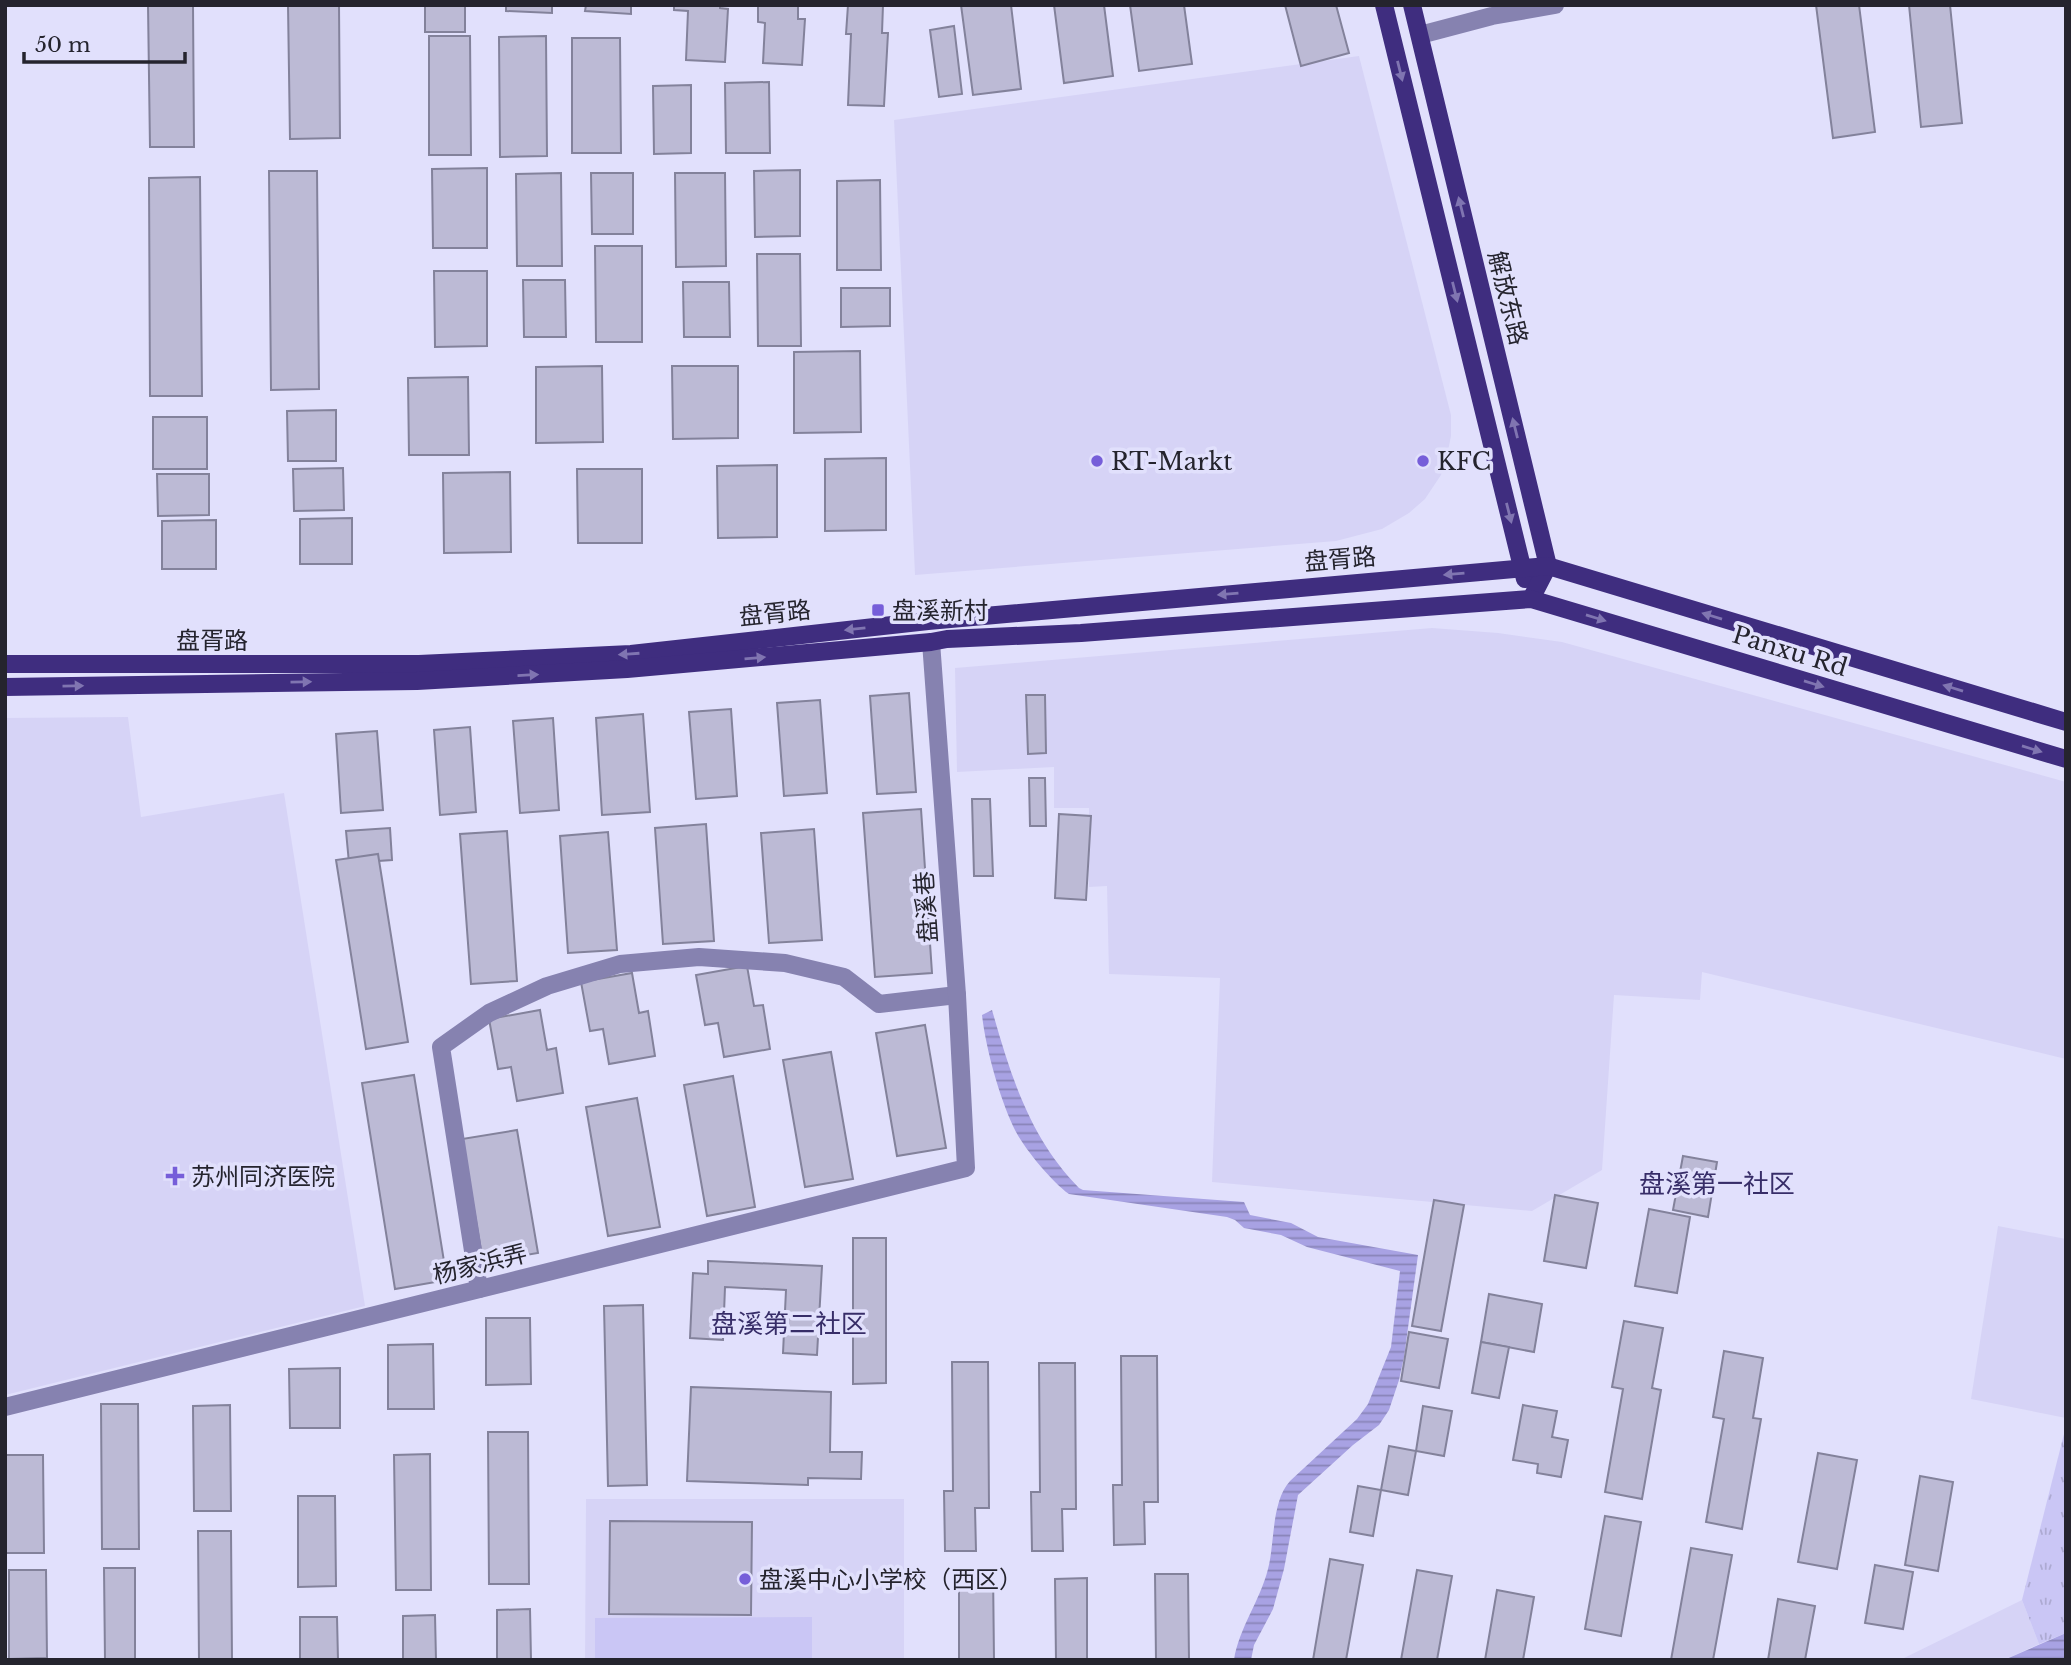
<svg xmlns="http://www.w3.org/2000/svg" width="2071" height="1665" viewBox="0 0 2071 1665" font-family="'Libre Baskerville','Noto Sans SC',serif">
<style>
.built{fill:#d6d3f6}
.park{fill:url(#park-tufts)}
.garden{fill:#cac6f5}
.water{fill:url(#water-rules)}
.building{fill:#bcbad5;stroke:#83829b;stroke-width:2}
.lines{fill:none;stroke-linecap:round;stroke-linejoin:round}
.minor{stroke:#8682b0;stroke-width:18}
.major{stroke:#3f2d7f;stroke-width:18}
.oneway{fill:#8075b1}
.poi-dot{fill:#765ed9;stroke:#e1e0fc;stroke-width:2.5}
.labels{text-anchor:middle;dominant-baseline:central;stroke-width:7;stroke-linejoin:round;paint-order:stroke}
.street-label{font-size:24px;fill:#25242e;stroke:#e1e0fc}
.poi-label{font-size:24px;fill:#25242e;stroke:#e1e0fc;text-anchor:start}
.neighbourhood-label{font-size:26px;fill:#372d68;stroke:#e1e0fc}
</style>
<defs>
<pattern id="park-tufts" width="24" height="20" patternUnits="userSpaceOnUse" patternTransform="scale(1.75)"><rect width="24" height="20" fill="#cac6f5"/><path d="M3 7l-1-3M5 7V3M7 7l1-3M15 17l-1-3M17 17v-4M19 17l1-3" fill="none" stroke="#adaad2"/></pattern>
<pattern id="water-rules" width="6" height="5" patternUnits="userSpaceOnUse" patternTransform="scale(1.75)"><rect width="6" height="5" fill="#a8a2e3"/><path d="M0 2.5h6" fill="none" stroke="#8984b8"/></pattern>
</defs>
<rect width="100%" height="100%" fill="#e1e0fc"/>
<!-- built -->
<g class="built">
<path d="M1359 56 1451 415V436L1448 451 1441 475 1425 499 1409 513 1382 529 1336 541 915 575 894 120Z"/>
<path d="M1432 628 1498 633 1562 642 2066 782V1059L1702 972 1700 1000 1614 995 1602 1170 1532 1211 1212 1182 1220 978 1109 974 1107 886 1089 887V808H1054V767L957 772 955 668Z"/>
<path d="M128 717 141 817 284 793 365 1306 5 1395V718Z"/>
<path d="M1998 1226 2066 1239V1418L1971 1399Z"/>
<path d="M586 1499H904V1660H585Z"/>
<path d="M2022 1600 2039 1644 2004 1660H1900Z"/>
</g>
<!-- park -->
<path class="park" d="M2066 1426V1633L2039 1644 2022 1600Z"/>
<!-- garden -->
<path class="garden" d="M812 1617V1660H595V1618Z"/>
<!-- water -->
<g class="water">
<path d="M992 1010C1011 1076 1029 1137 1079 1188L1083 1190 1244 1202 1250 1215 1291 1223 1318 1237 1418 1255 1404 1357 1399 1380 1389 1410 1379 1425 1353 1445 1298 1495 1284 1569 1273 1609 1254 1645 1251 1660H1234C1239 1628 1260 1601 1268 1569 1275 1543 1271 1502 1290 1481L1357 1419 1368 1404 1391 1347 1400 1271 1307 1247 1281 1235 1244 1228 1235 1220 1227 1217 1069 1194C1051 1181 1022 1146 1013 1126 999 1095 986 1050 982 1015Z"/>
<path d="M2066 1633V1660H2004Z"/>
</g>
<!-- building -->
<g class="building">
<path d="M148 5H193L194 147H150Z"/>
<path d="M288 5H339L340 138 290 139Z"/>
<rect x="425" y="5" width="40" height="27"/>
<path d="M506 5H552V13L506 11Z"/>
<path d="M586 5H631V14L585 11Z"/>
<path d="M674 5H720V8L728 9 725 62 686 60 688 11 674 10Z"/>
<path d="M758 5H798V19H805L802 65 763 63 765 23 758 22Z"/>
<path d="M848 5H883L882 33H888L884 106 848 105 851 34H846Z"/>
<path d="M961 5H1011L1021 89 973 95Z"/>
<path d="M1054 5H1104L1113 76 1064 83Z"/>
<path d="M1130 5H1184L1192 64 1139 71Z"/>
<path d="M1285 5H1336L1349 53 1301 66Z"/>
<path d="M1816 5H1859L1875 132 1833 138Z"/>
<path d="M1909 5H1950L1962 123 1921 127Z"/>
<path d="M954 26 962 94 939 97 930 30Z"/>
<path d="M429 36H470L471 155H429Z"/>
<path d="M546 36 547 156 500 157 499 37Z"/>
<path d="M572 38H620L621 153H572Z"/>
<path d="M769 82 770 153H726L725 83Z"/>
<path d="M691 85V153L654 154 653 86Z"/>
<path d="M487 168V248H433L432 169Z"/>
<path d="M800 170V236L755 237 754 171Z"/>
<path d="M269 171H317L319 389 271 390Z"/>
<path d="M561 173 562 266H517L516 174Z"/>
<path d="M591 173H633V234H592Z"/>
<path d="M675 173H725L726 266 676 267Z"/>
<path d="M200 177 202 396H150L149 178Z"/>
<path d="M880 180 881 270H837V181Z"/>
<path d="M595 246H642V342H596Z"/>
<path d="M757 254H800L801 346H758Z"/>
<path d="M434 271H487V346L435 347Z"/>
<path d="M523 280H565L566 337H524Z"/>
<path d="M683 282H729L730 337H684Z"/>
<path d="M841 288H890V326L841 327Z"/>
<path d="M860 351 861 432 794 433V352Z"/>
<path d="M602 366 603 442 536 443V367Z"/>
<path d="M672 366H738V438L673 439Z"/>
<path d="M468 377 469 455H409L408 378Z"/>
<path d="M336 410V461H288L287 411Z"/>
<rect x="153" y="417" width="54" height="52"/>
<path d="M886 458V530L825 531V459Z"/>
<path d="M777 465V537L718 538 717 466Z"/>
<path d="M343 468 344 510 294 511 293 469Z"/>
<path d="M577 469H642V543H578Z"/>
<path d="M510 472 511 552 444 553 443 473Z"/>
<path d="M157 474H209V515L158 516Z"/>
<path d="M352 518V564H300V519Z"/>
<path d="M216 520V569H162V521Z"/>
<path d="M909 693 916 792 877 794 870 696Z"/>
<path d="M1026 695H1045L1046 753 1028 754Z"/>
<path d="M820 700 827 793 784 796 777 703Z"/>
<path d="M731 709 737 796 696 799 689 712Z"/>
<path d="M643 714 650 812 602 815 596 718Z"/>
<path d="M553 718 559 810 520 813 513 721Z"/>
<path d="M470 727 476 812 440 815 434 730Z"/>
<path d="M377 731 383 810 341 813 336 734Z"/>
<path d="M1029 778H1045L1046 826H1030Z"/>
<path d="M972 799H990L993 876H974Z"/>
<path d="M921 809 932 973 875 977 863 813Z"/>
<path d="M1059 814 1091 816 1086 900 1055 898Z"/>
<path d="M706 824 714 941 663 944 655 828Z"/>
<path d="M390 828 392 860 349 863 346 831Z"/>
<path d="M814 829 822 940 769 943 761 833Z"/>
<path d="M507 831 517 981 471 984 460 834Z"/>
<path d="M608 832 617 950 568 953 560 836Z"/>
<path d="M378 854 408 1042 366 1049 336 860Z"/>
<path d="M747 966 754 1006 763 1005 770 1049 724 1057 718 1023 705 1025 696 975Z"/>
<path d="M632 973 639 1013 648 1011 655 1056 609 1064 603 1029 590 1031 581 982Z"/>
<path d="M540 1010 547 1050 556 1048 563 1093 517 1101 511 1067 498 1069 489 1019Z"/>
<path d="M925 1025 946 1148 897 1156 876 1033Z"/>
<path d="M831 1052 853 1179 805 1187 783 1060Z"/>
<path d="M414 1075 447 1280 395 1289 362 1083Z"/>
<path d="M733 1076 755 1207 707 1216 684 1085Z"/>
<path d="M637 1098 660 1227 608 1236 586 1107Z"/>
<path d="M517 1130 538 1253 483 1262 462 1139Z"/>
<path d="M1683 1156 1717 1162 1708 1217 1673 1210Z"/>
<path d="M1555 1195 1598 1203 1586 1268 1544 1261Z"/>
<path d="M1434 1200 1464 1205 1441 1331 1412 1326Z"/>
<path d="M1649 1209 1690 1217 1677 1293 1635 1286Z"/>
<path d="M853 1238H886V1383L853 1384Z"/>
<path d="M708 1261 822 1266 817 1355 783 1353 786 1290 725 1287 723 1340 690 1338 693 1273 708 1274Z"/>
<path d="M1489 1294 1542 1304 1534 1352 1481 1342Z"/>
<path d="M643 1305 647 1485 608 1486 604 1306Z"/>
<path d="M486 1318H530L531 1384 486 1385Z"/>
<path d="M1624 1321 1663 1328 1652 1388 1661 1390 1642 1499 1605 1492 1623 1389 1612 1387Z"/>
<path d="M1409 1332 1448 1339 1439 1388 1401 1381Z"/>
<path d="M1481 1342 1509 1347 1499 1398 1472 1393Z"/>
<path d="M433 1344 434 1409H388V1345Z"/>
<path d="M1724 1351 1763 1358 1753 1418 1761 1419 1742 1529 1706 1522 1724 1419 1713 1417Z"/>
<path d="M1121 1356H1157L1158 1502H1144L1145 1544 1114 1545 1113 1485H1122Z"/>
<path d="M952 1362H988L989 1508H975L976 1551H945L944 1491H953Z"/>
<path d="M1039 1363H1075L1076 1509H1062L1063 1551H1032L1031 1492H1040Z"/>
<path d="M340 1368V1428H290L289 1369Z"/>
<path d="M691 1387 831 1392 830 1452H862L861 1479 808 1478V1485L687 1481Z"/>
<path d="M101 1404H138L139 1549H102Z"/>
<path d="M230 1405 231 1511H194L193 1406Z"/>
<path d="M1523 1405 1557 1411 1552 1437 1568 1440 1561 1477 1537 1473 1538 1464 1513 1460Z"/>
<path d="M1423 1406 1452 1411 1444 1456 1416 1451Z"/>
<path d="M488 1432H528L529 1584H489Z"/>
<path d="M1389 1446 1416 1451 1408 1495 1381 1490Z"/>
<path d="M1818 1453 1857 1460 1837 1569 1798 1562Z"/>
<path d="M430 1454 431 1590H396L394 1455Z"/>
<path d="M5 1455H43L44 1553H5Z"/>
<path d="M1920 1476 1953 1482 1938 1571 1905 1565Z"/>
<path d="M1358 1486 1381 1490 1373 1536 1350 1532Z"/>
<path d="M298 1496H335L336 1586 298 1587Z"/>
<path d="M1605 1516 1641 1522 1621 1636 1585 1629Z"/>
<path d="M610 1521 752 1522 751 1615 609 1614Z"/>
<path d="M198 1531H231L232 1660H199Z"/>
<path d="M1691 1548 1732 1555 1713 1660H1671Z"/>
<path d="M1330 1559 1363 1565 1346 1660H1313Z"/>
<path d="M1875 1565 1913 1572 1903 1629 1865 1623Z"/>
<path d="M104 1568H135V1659L105 1660Z"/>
<path d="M993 1569 994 1660H959V1570Z"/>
<path d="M9 1570H46L47 1658 9 1659Z"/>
<path d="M1417 1570 1452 1576 1437 1660H1401Z"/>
<path d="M1155 1574H1188L1189 1660H1156Z"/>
<path d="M1087 1578V1660H1056L1055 1579Z"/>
<path d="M1497 1590 1534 1597 1523 1660H1485Z"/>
<path d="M1778 1599 1815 1606 1805 1660H1768Z"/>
<path d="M530 1609 531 1660H497V1610Z"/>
<path d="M435 1615 436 1660H403V1616Z"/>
<path d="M300 1617H337L338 1660H300Z"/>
</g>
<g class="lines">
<!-- minor -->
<g class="minor">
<path d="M1420 35 1492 16 1555 5"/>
<path d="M479 1289 441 1047 489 1013 547 986 620 964 699 957 785 963 844 977 879 1004 957 995"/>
<path d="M5 1407 966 1168 957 995 931 642"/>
</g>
<!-- major -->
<g class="major">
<path d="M1384 5 1525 579"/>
<path d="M1412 5 1548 566 1531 599"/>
<path d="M5 664H419L631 654 928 621 1548 566 2066 722"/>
<path d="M5 687 417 681 627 669 931 642 947 639 1081 633 1531 599 2066 759"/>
</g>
</g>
<!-- one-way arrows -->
<defs><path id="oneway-solid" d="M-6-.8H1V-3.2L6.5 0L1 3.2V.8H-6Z" transform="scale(1.75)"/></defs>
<g class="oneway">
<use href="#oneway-solid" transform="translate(1400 71) rotate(76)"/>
<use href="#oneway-solid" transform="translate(1461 207) rotate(-104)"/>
<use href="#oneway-solid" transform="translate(1455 292) rotate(76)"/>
<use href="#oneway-solid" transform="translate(1515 428) rotate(-104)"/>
<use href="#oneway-solid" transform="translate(1509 513) rotate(76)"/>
<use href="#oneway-solid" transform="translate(1454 574) rotate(175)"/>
<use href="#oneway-solid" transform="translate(1228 594) rotate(175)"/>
<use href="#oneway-solid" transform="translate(1712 616) rotate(-163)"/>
<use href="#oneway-solid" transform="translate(1596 618) rotate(17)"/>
<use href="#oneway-solid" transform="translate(855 629) rotate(174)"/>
<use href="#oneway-solid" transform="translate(629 654) rotate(176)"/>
<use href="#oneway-solid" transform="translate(755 658) rotate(-5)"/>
<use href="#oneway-solid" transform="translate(528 675) rotate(-3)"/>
<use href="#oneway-solid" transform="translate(301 682) rotate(-1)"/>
<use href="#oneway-solid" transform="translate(1814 684) rotate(17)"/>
<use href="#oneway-solid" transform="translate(73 686) rotate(-1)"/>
<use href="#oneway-solid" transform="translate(1953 688) rotate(-163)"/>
<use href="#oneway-solid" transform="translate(2032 749) rotate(17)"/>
</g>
<!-- markers -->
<g class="poi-dot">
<circle cx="1097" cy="461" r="7"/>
<circle cx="1423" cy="461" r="7"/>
<rect x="871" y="603" width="14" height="14" rx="3.5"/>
<path d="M171.5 1165.5h7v7h7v7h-7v7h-7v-7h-7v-7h7z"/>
<circle cx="745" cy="1579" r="7"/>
</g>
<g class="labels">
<!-- street labels -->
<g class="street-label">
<text transform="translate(1508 298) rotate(76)">解放东路</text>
<text transform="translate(1340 559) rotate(-5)">盘胥路</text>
<text transform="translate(775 613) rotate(-6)">盘胥路</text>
<text x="212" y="640">盘胥路</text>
<text transform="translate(1790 651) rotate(17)">Panxu Rd</text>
<text transform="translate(926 907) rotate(-94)">盘溪巷</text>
<text transform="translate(480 1264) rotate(-14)">杨家浜弄</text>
</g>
<!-- poi labels -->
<g class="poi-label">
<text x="1111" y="461">RT-Markt</text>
<text x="1437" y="461">KFC</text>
<text x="892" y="610">盘溪新村</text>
<text x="191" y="1176">苏州同济医院</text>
<text x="759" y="1579">盘溪中心小学校（西区）</text>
</g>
<!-- neighbourhood labels -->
<g class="neighbourhood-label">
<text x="1717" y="1184">盘溪第一社区</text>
<text x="789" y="1324">盘溪第二社区</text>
</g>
</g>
<!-- border -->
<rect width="2071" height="1665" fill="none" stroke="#25242e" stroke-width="14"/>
<!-- scale -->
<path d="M24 52v10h161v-10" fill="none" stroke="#25242e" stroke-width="3.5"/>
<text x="35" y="52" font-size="21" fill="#25242e" stroke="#e1e0fc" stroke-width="5" paint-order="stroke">50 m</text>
</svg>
